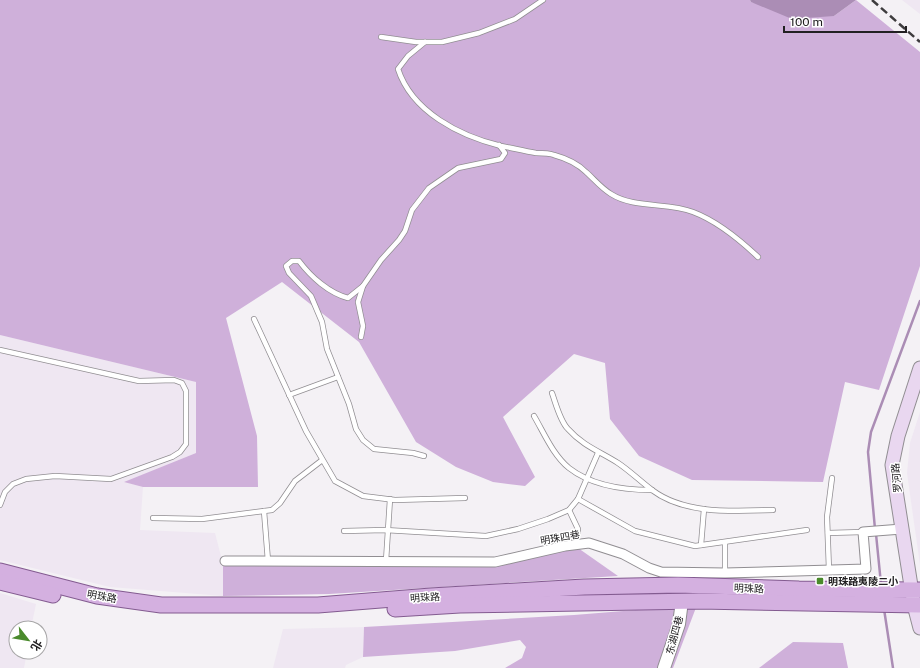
<svg xmlns="http://www.w3.org/2000/svg" width="920" height="668" viewBox="0 0 920 668" font-family="'Public Sans','Noto Sans SC',sans-serif">
<style>
.built{fill:#efe7f2}
.forest{fill:#cfb0da}
.water{fill:#ab8db5}
.lines{fill:none;stroke-linecap:round;stroke-linejoin:round}
.stream{stroke:#ab8db5;stroke-width:2.5}
.service-casing{stroke:#918e92;stroke-width:6}
.minor-casing{stroke:#918e92;stroke-width:11}
.tertiary-casing{stroke:#918e92;stroke-width:14}
.secondary-casing{stroke:#918e92;stroke-width:15}
.primary-casing{stroke:#835b90;stroke-width:17}
.service{stroke:#fff;stroke-width:4.5}
.minor{stroke:#fff;stroke-width:9}
.tertiary{stroke:#fff;stroke-width:12}
.secondary{stroke:#e9d7f0;stroke-width:13}
.primary{stroke:#d4b0e0;stroke-width:15}
.rail{stroke:#3e3c3e;stroke-width:2.5;stroke-dasharray:8 4;stroke-linecap:butt}
.poi-dot{fill:#4a8a2c;stroke:#fff;stroke-width:1.5}
.labels{text-anchor:middle;dominant-baseline:central;stroke-width:3;stroke-linejoin:round;paint-order:stroke}
.street-label{font-size:10px;fill:#222022;stroke:#fff}
.poi-label{font-size:10px;font-weight:bold;fill:#222022;stroke:#fff;text-anchor:start}
</style>
<rect width="100%" height="100%" fill="#f4f1f5"/>
<!-- built -->
<g class="built">
<path d="M902 0H920V14Z"/>
<path d="M0 335 196 382V453L125 482 143 487 140 530 215 533 223 564V596L110 587 0 560Z"/>
<path d="M920 412V565L907 473 910 443Z"/>
<path d="M0 593 36 604 31 628H16V652H27L24 668H0Z"/>
<path d="M364 627 363 657 346 665 345 668H273L283 629Z"/>
</g>
<!-- forest -->
<g class="forest">
<path d="M0 0H750L751 2 834 16 856 0 920 52V266L879 390 845 382 823 482 692 480 639 456 610 419 605 363 574 354 503 417 535 477 525 486 493 482 456 467 416 442 359 342 282 282 226 318 257 436 258 487H143L124 482 196 453V382L0 335Z"/>
<path d="M578 548 618 576 329 594 223 596V564L495 566Z"/>
<path d="M697 605 673 668H505L522 658 526 647 520 640 455 651 363 657 364 627 574 615Z"/>
<path d="M793 642 843 643 848 668H759Z"/>
</g>
<!-- water -->
<path class="water" d="M750 0H856L834 16 792 19 751 2Z"/>
<g class="lines">
<!-- stream -->
<g class="stream">
<path d="M875 529 868 452 871 432 920 301"/>
<path d="M876 534 881 584"/>
<path d="M884 609 893 668"/>
</g>
<!-- service casing -->
<g class="service-casing">
<g id="service">
<path d="M381 37 416 42H442L479 33 515 19 543 0"/>
<path d="M425 42 408 56 398 69C412 112 460 136 501 146 512 148 524 151 536 153 542 153 549 153 554 155 565 158 578 164 586 172 594 179 601 188 611 194 635 209 668 202 693 212 717 221 739 239 758 257"/>
<path d="M363 286 348 298C329 293 311 277 299 261H292L286 266 289 273 311 296 322 322 327 349 349 404 356 429 363 440 374 449 413 453 424 456"/>
<path d="M254 319 306 431 335 481 363 496 395 500 465 498"/>
<path d="M361 337 363 326 358 302 363 286 381 260 399 240 405 231 412 210 429 188 458 168 501 159 505 153 499 145"/>
<path d="M0 350 139 381 174 380 182 383 186 391V444L180 452 172 457 111 479 55 476 26 479 13 484 5 492 0 505"/>
<path d="M552 393C556 404 560 421 568 429 583 446 601 452 618 463 630 471 640 481 652 490 685 515 734 511 773 510"/>
<path d="M289 395 338 377"/>
<path d="M534 416C544 433 553 455 569 468 592 486 624 490 652 490"/>
<path d="M578 499 635 531 695 546 807 530"/>
<path d="M569 510 578 529 576 545"/>
<path d="M264 511 268 561"/>
<path d="M153 518 202 519 272 510 280 503 295 481 321 461"/>
<path d="M344 531 385 530 486 536 518 529 548 519 569 510 578 499 598 453"/>
<path d="M828 533 863 532"/>
<path d="M701 545 704 509"/>
<path d="M386 561 390 499"/>
<path d="M829 570 827 517 832 478"/>
<path d="M725 573V543"/>
</g>
</g>
<!-- minor casing -->
<g class="minor-casing">
<path id="minor" d="M225 561 495 562 565 546 589 543 623 554 649 568 661 572 725 573 866 569 863 532 902 529"/>
</g>
<!-- tertiary casing -->
<g class="tertiary-casing">
<path id="tertiary" d="M664 668 679 624 682 601"/>
</g>
<!-- secondary casing -->
<g class="secondary-casing">
<path id="secondary" d="M920 368 898 436 892 465 914 605 920 628"/>
</g>
<!-- primary casing -->
<g class="primary-casing">
<g id="primary">
<path d="M0 571 97 596 161 605H318L431 596 584 587 678 585 799 589 920 590"/>
<path d="M0 582 53 595"/>
<path d="M395 609 460 605 699 601 920 605"/>
</g>
</g>
<!-- service -->
<use href="#service" class="service"/>
<!-- minor -->
<use href="#minor" class="minor"/>
<!-- tertiary -->
<use href="#tertiary" class="tertiary"/>
<!-- secondary -->
<use href="#secondary" class="secondary"/>
<!-- primary -->
<use href="#primary" class="primary"/>
<!-- rail -->
<path class="rail" d="M872 0 920 42"/>
</g>
<!-- markers -->
<rect class="poi-dot" x="816" y="577" width="8" height="8" rx="2"/>
<g class="labels">
<!-- street labels -->
<g class="street-label">
<text transform="translate(896 478) rotate(-95)">罗河路</text>
<text transform="translate(560 537) rotate(-10)">明珠四巷</text>
<text transform="translate(749 588) rotate(2)">明珠路</text>
<text transform="translate(102 596) rotate(10)">明珠路</text>
<text transform="translate(425 597) rotate(-4)">明珠路</text>
<text transform="translate(674 635) rotate(-75)">东湖四巷</text>
</g>
<!-- poi labels -->
<g class="poi-label">
<text x="828" y="581">明珠路夷陵二小</text>
</g>
</g>
<!-- north arrow -->
<g transform="translate(28 640) rotate(121)"><circle r="19" fill="#ffffff" stroke="#a7a6a7"/>
<path d="M0-3L7 15L0 10L-7 15Z" fill="#4a8a2c"/>
<text y="-6" font-size="11" font-weight="bold" text-anchor="middle" fill="#222022">北</text>
</g>
<!-- scale -->
<path d="M784 26v6h122v-6" fill="none" stroke="#222022" stroke-width="2"/>
<text x="790" y="26" font-size="12" fill="#222022" stroke="#ffffff" stroke-width="3" paint-order="stroke">100 m</text>
</svg>
